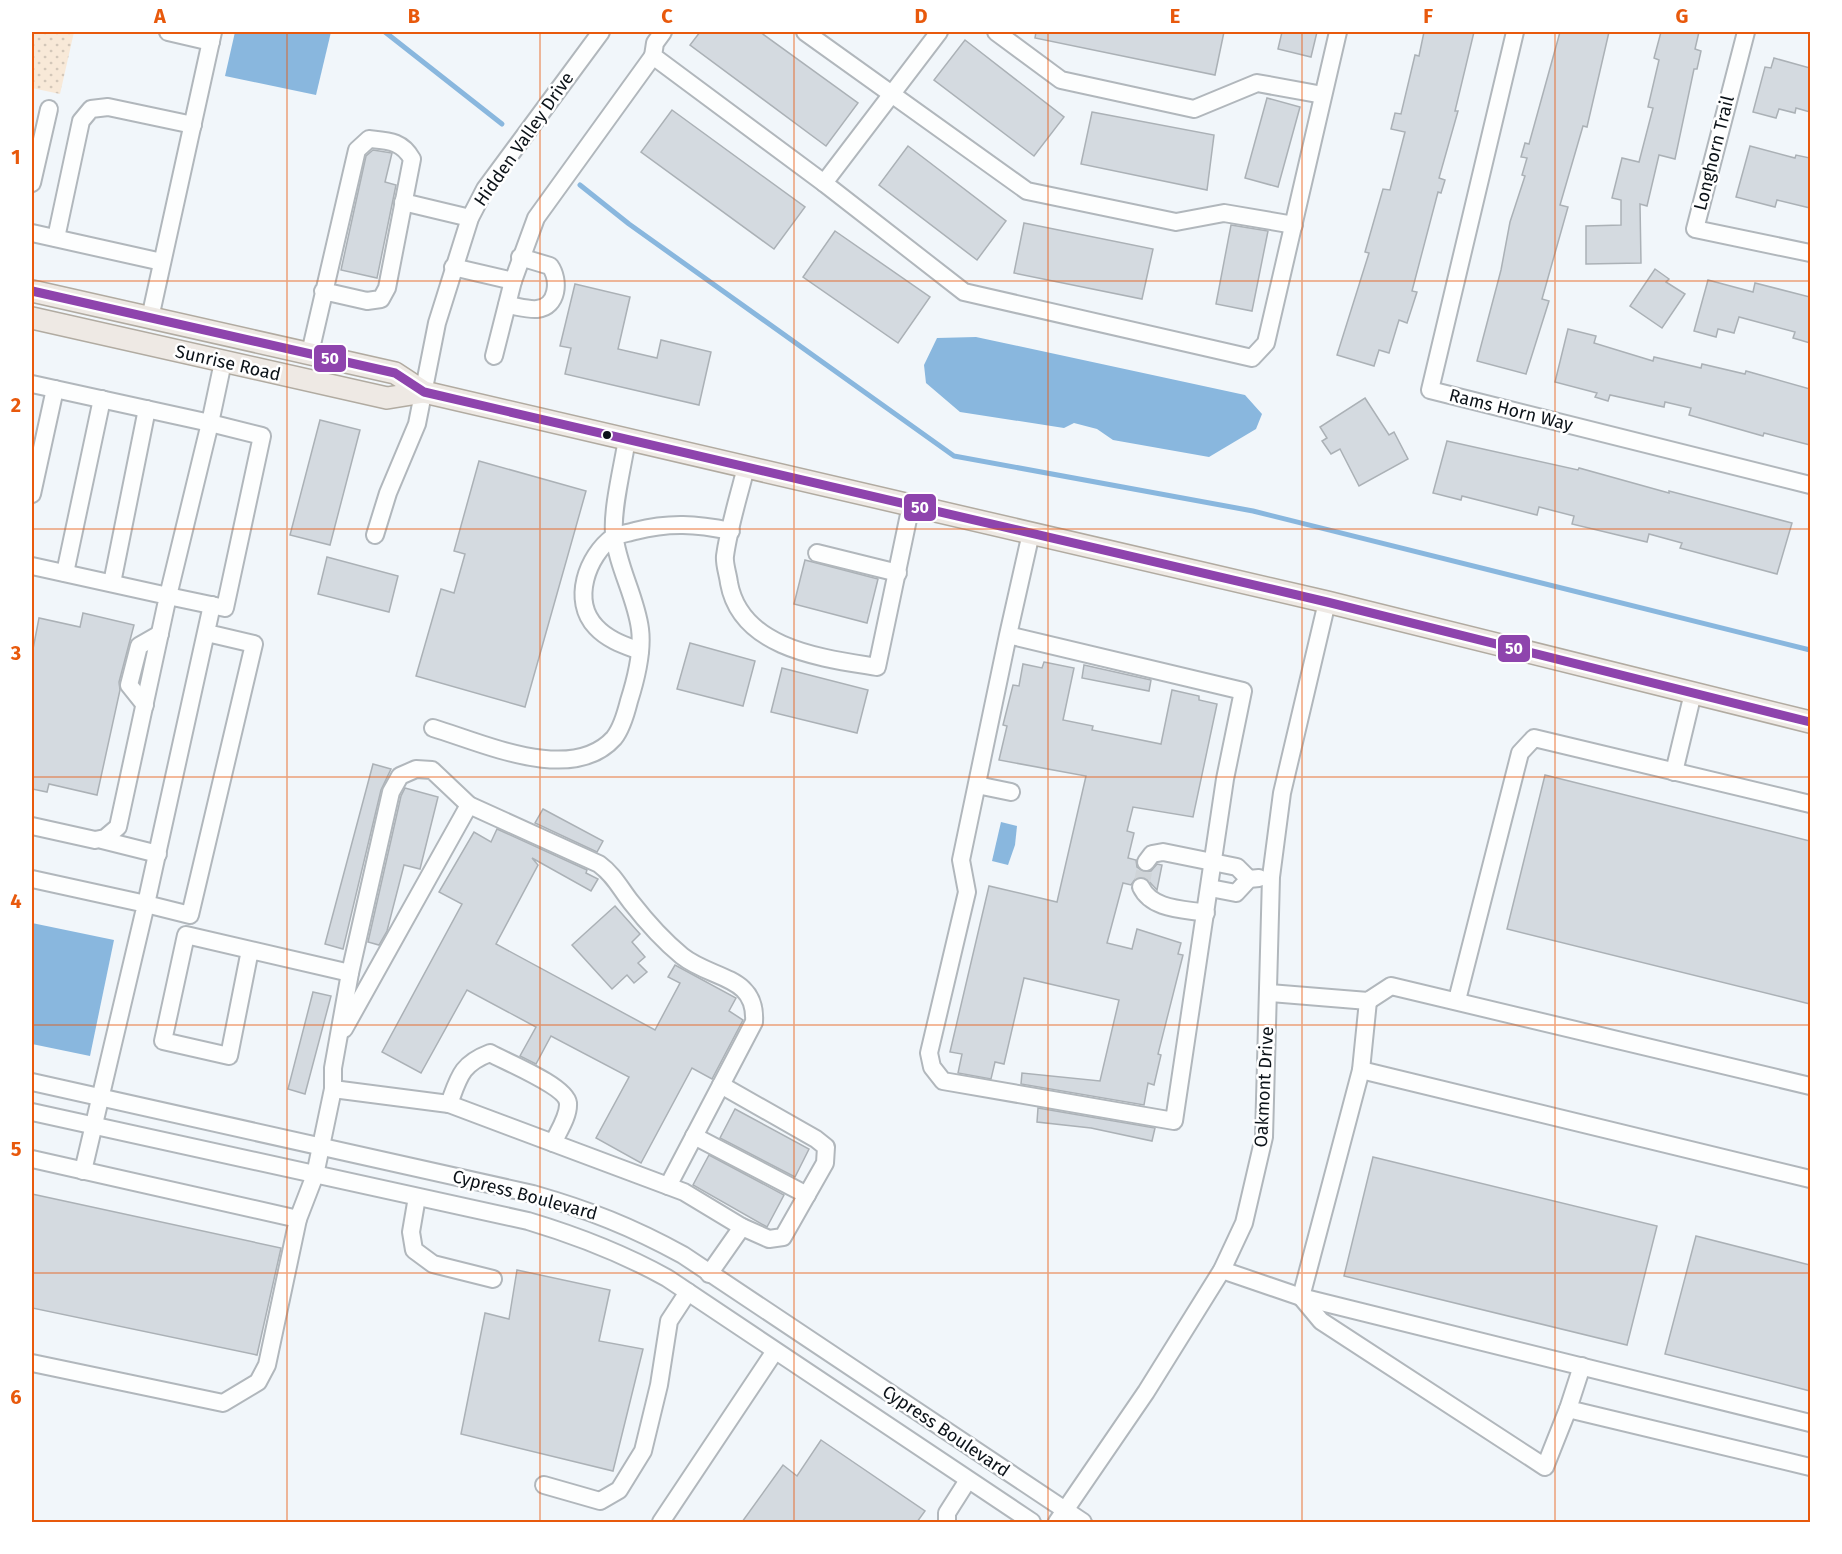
<svg xmlns="http://www.w3.org/2000/svg" width="1842" height="1554" viewBox="0 0 1842 1554" font-family="'Fira Sans',sans-serif">
<style>
.park{fill:url(#park-dots)}
.water{fill:#89b7de}
.lines{fill:none;stroke-linecap:round;stroke-linejoin:round}
.stream{stroke:#89b7de;stroke-width:5}
.building{fill:#d4dae0;stroke:#abb1b6;stroke-width:1.5}
.minor-tunnel{stroke:#cfd4d8;stroke-width:16;stroke-dasharray:16 8;stroke-linecap:butt}
.minor-casing{stroke:#b1b7bc;stroke-width:20}
.major-casing{stroke:#b1aba1;stroke-width:24}
.minor{stroke:#fdfefe;stroke-width:16}
.major{stroke:#eee9e4;stroke-width:21}
.bus-1-casing{stroke:#fff;stroke-width:14}
.bus-1{stroke:#8e44ad;stroke-width:9}
.grid{fill:none;stroke:#e8590c;stroke-width:1.5;stroke-opacity:0.55}
.bus-dot{fill:#0c1319;stroke:#fff;stroke-width:2}
.labels{text-anchor:middle;dominant-baseline:central;stroke-width:5;stroke-linejoin:round;paint-order:stroke}
.street-label{font-size:18px;fill:#0c1319;stroke:#fff}
.line-badge{stroke:#fff;stroke-width:2}
.badge-label{font-size:16px;text-anchor:middle;font-weight:bold;fill:#fff}
.neatline{fill:none;stroke:#e8590c;stroke-width:2}
.grid-label{font-size:20px;text-anchor:middle;font-weight:bold;fill:#e8590c}
</style>
<defs>
<pattern id="park-dots" width="8" height="8" patternUnits="userSpaceOnUse" patternTransform="scale(1.5)"><rect width="8" height="8" fill="#f8e9d8"/><path d="M2 2h.1M6 6h.1" fill="none" stroke="#d3c7b9" stroke-width="1.8" stroke-linecap="round"/></pattern>
</defs>
<rect width="100%" height="100%" fill="#f1f6fa"/>
<!-- park -->
<path class="park" d="M32 32H74L60 94 32 88Z"/>
<!-- water -->
<g class="water">
<path d="M235 32H331L316 95 225 76Z"/>
<path d="M976 337 1245 395 1262 414 1256 429 1209 457 1113 440 1097 429 1074 423 1064 428 960 412 926 383 924 365 937 338Z"/>
<path d="M1001 822 1017 826 1015 845 1008 865 992 861Z"/>
<path d="M32 923 114 940 90 1056 32 1044Z"/>
</g>
<g class="lines">
<!-- stream -->
<g class="stream">
<path d="M385 32 502 124"/>
<path d="M580 185 629 224 954 456 1253 511 1810 650"/>
</g>
</g>
<!-- building -->
<g class="building">
<path d="M700 32H760L858 103 826 146 690 45Z"/>
<path d="M1036 32H1224L1215 75 1035 38Z"/>
<path d="M1282 32H1317L1311 57 1278 49Z"/>
<path d="M1424 32H1474L1455 111H1458L1439 178 1445 180 1441 193 1438 192 1412 291 1417 292 1407 323 1399 320 1389 353 1379 350 1374 366 1337 355 1369 253 1365 252 1383 189 1390 190 1405 132 1391 129 1395 113 1401 114 1415 55 1419 56Z"/>
<path d="M1560 32H1609L1587 127 1583 126 1560 205 1568 207 1542 299 1549 301 1526 374 1477 361 1501 270 1510 222 1525 176 1522 175 1527 158 1521 157 1525 143 1529 144Z"/>
<path d="M1661 32H1699L1695 49 1701 51 1697 69H1694L1675 159 1659 155 1647 206 1640 204 1641 263 1586 264V226L1621 225V200L1612 198 1622 158 1639 162 1653 108 1648 107 1659 60 1654 58Z"/>
<path d="M965 40 1064 117 1034 156 934 80Z"/>
<path d="M1774 58 1810 68V112L1796 108 1795 113 1779 109 1776 118 1753 112 1765 67 1771 68Z"/>
<path d="M1267 98 1300 107 1278 187 1245 178Z"/>
<path d="M672 110 805 207 774 249 641 152Z"/>
<path d="M1092 112 1214 135 1207 190 1081 164Z"/>
<path d="M908 146 1006 221 977 260 879 185Z"/>
<path d="M1750 146 1795 158 1796 155 1810 158V208L1777 200 1775 207 1736 197Z"/>
<path d="M373 150 392 153 385 182 396 185 377 278 341 270 366 156Z"/>
<path d="M1024 223 1153 249 1142 299 1014 273Z"/>
<path d="M1231 225 1268 231 1252 311 1216 304Z"/>
<path d="M835 231 930 297 898 343 803 277Z"/>
<path d="M1655 269 1669 279 1666 282 1685 294 1662 328 1630 306Z"/>
<path d="M1708 280 1753 292 1755 283 1810 297V343L1793 338 1795 332 1739 317 1734 333 1718 329 1716 337 1694 331Z"/>
<path d="M575 284 630 297 618 349 657 358 661 340 711 352 699 405 565 374 571 348 560 346Z"/>
<path d="M1568 329 1596 336 1594 343 1653 361 1654 357 1701 368 1702 364 1745 374 1746 371 1810 389V445L1764 433 1763 436 1689 415 1691 408 1665 402 1664 407 1610 395 1608 401 1595 397 1597 393 1555 382Z"/>
<path d="M1365 398 1389 435 1394 432 1408 459 1359 486 1340 449 1331 454 1322 441 1327 438 1320 427Z"/>
<path d="M320 420 360 430 330 545 290 535Z"/>
<path d="M1447 441 1578 470 1579 468 1669 493V491L1792 523 1777 574 1680 548 1682 543 1649 534 1647 542 1572 524 1574 516 1539 507 1537 515 1462 496 1461 500 1433 493Z"/>
<path d="M479 461 586 491 525 707 416 676 441 589 454 593 465 554 454 551Z"/>
<path d="M327 557 398 576 389 612 318 594Z"/>
<path d="M805 560 878 579 867 623 794 604Z"/>
<path d="M83 613 134 625 119 682 120 690 97 795 49 784 47 792 32 789V654L39 618 80 627Z"/>
<path d="M690 643 755 661 743 706 677 689Z"/>
<path d="M1044 662 1074 668 1063 720 1093 726 1092 730 1161 744 1172 690 1199 696V700L1217 704 1193 817 1133 807 1127 831 1134 833 1128 858 1136 860 1137 867 1144 872 1151 871 1157 864 1162 865 1157 890 1145 877 1136 878 1131 885 1123 883 1107 943 1132 949 1137 929 1181 943 1178 954 1183 955 1158 1054 1161 1055 1154 1085 1148 1083 1144 1105 1021 1084 1022 1073 1100 1081 1119 1000 1024 978 1004 1064 995 1062 991 1079 958 1073 962 1054 950 1052 989 886 1057 902 1086 776 999 760 1007 726 1003 725 1013 685 1019 686 1023 664 1042 668Z"/>
<path d="M1084 665 1151 680 1149 691 1082 678Z"/>
<path d="M782 668 868 690 857 733 771 712Z"/>
<path d="M373 764 391 769 381 790 343 949 325 944Z"/>
<path d="M1545 775 1810 841V1004L1507 929Z"/>
<path d="M405 788 438 797 420 869 404 865 387 931 379 945 368 942 401 796Z"/>
<path d="M543 809 603 841 597 852 535 823Z"/>
<path d="M497 829 587 870 586 873 598 879 591 891 532 858 538 865 496 944 655 1030 680 983 668 977 675 965 736 998 729 1011 743 1020 712 1079 692 1068 641 1163 596 1138 629 1077 551 1036 536 1064 520 1056 536 1027 467 990 421 1073 382 1052 462 904 439 892 474 832 491 842Z"/>
<path d="M615 906 640 934 632 942 645 957 638 963 647 972 634 983 627 975 612 989 572 945Z"/>
<path d="M313 992 331 996 305 1094 288 1089Z"/>
<path d="M1038 1108 1155 1128 1152 1141 1091 1128 1037 1122Z"/>
<path d="M735 1109 809 1149 795 1177 720 1138Z"/>
<path d="M709 1155 784 1195 767 1227 693 1185Z"/>
<path d="M1373 1157 1657 1226 1627 1345 1344 1276Z"/>
<path d="M32 1194 281 1248 257 1355 32 1308Z"/>
<path d="M1696 1236 1810 1265V1391L1665 1354Z"/>
<path d="M517 1270 610 1290 599 1341 643 1349 613 1471 461 1434 485 1313 509 1319Z"/>
<path d="M821 1440 925 1511 917 1522H742L783 1465 797 1476Z"/>
</g>
<g class="lines">
<!-- minor-tunnel -->
<path class="minor-tunnel" d="M1141 887 1146 862"/>
<!-- minor casing -->
<g class="minor-casing">
<g id="minor">
<path d="M168 32 211 42"/>
<path d="M663 32 655 43 653 56 824 183 939 32"/>
<path d="M805 32 1027 191 1176 222 1224 213 1294 225"/>
<path d="M996 32 1061 80 1194 109 1257 83 1323 95"/>
<path d="M1515 32 1430 390 1810 485"/>
<path d="M1746 32 1695 229 1810 253"/>
<path d="M32 183 49 109"/>
<path d="M824 183 964 292 1252 358 1266 343 1338 32"/>
<path d="M403 202 470 218"/>
<path d="M32 233 162 262"/>
<path d="M56 238 81 121 91 109 108 107 193 125"/>
<path d="M453 267 513 281 536 218 653 56"/>
<path d="M507 305C516 306 528 310 537 309 558 307 560 280 550 266L520 257"/>
<path d="M150 318 213 32"/>
<path d="M310 353 357 150 369 139C389 141 402 141 412 159L387 288 381 299 367 301 323 291"/>
<path d="M494 356 513 281"/>
<path d="M32 384 210 423 223 362"/>
<path d="M210 423 262 436 225 608 168 596Z"/>
<path d="M746 467C739 496 729 526 725 556 724 564 728 574 729 583 741 649 822 658 877 667L911 505"/>
<path d="M32 494 55 389"/>
<path d="M375 535 388 493 417 424 437 323 470 218 485 189 601 32"/>
<path d="M817 553 898 573"/>
<path d="M32 566 168 596 118 827 105 838 95 840 32 826"/>
<path d="M65 573 102 399"/>
<path d="M112 583 147 409"/>
<path d="M207 633 254 644 190 915 146 904 212 605"/>
<path d="M1008 635 961 860 967 892 929 1053 932 1067 943 1081 1174 1121 1225 779 1243 691 1008 635 1031 533"/>
<path d="M640 651C624 645 608 640 596 627 571 601 587 556 613 537 619 534 629 533 635 531 670 522 696 524 731 531"/>
<path d="M145 705 129 685 139 646 160 634"/>
<path d="M433 728C483 743 572 785 614 738 622 728 626 713 629 701 636 679 643 652 640 629 636 597 617 566 614 533 612 508 623 465 627 439"/>
<path d="M1674 772 1693 693"/>
<path d="M977 785 1011 792"/>
<path d="M102 840 158 854"/>
<path d="M1146 862 1152 854 1163 852 1237 867 1249 879"/>
<path d="M32 879 146 904 83 1171"/>
<path d="M1141 887C1152 910 1184 909 1206 913"/>
<path d="M1210 888 1236 893 1249 879 1259 878"/>
<path d="M250 950 229 1056 163 1041 186 935 350 973"/>
<path d="M1269 993 1368 1001 1391 986 1810 1086"/>
<path d="M1457 1000 1520 753 1534 738 1810 804"/>
<path d="M1368 1001 1361 1070 1301 1297 1321 1321 1545 1467 1568 1409"/>
<path d="M344 1029 469 805"/>
<path d="M1361 1070 1810 1179"/>
<path d="M32 1082 533 1194C589 1210 632 1227 683 1255L1083 1522"/>
<path d="M721 1085 816 1139 826 1147 825 1163 783 1237 769 1239 742 1227"/>
<path d="M333 1089V1068L350 973 391 792 400 776 416 769 432 770 469 805 599 864C614 875 620 888 631 902 645 920 665 942 682 956 712 980 757 975 754 1022L668 1186"/>
<path d="M449 1104C459 1077 461 1064 490 1053 506 1062 566 1086 568 1103 569 1116 558 1132 553 1143"/>
<path d="M32 1112 528 1221C578 1236 622 1253 667 1278L1032 1522"/>
<path d="M694 1136 807 1195"/>
<path d="M32 1159 298 1219 267 1365 258 1382 223 1403 32 1363"/>
<path d="M417 1197 411 1232 414 1250 433 1264 493 1279"/>
<path d="M298 1219 315 1175 333 1089 449 1104 684 1192 742 1227 709 1274"/>
<path d="M1222 1270 1301 1297 1810 1423"/>
<path d="M1582 1366 1568 1409 1810 1467"/>
<path d="M544 1485 600 1501 619 1490 643 1451 659 1385 669 1321 688 1292"/>
<path d="M661 1522 775 1351"/>
<path d="M947 1522V1513L968 1480"/>
<path d="M1057 1522 1146 1392 1222 1270 1244 1223 1264 1137 1271 877 1282 793 1327 602"/>
</g>
</g>
<!-- major casing -->
<g class="major-casing">
<g id="major">
<path d="M32 291 395 373 424 392 1327 602 1810 722"/>
<path d="M32 318 387 398 424 392"/>
</g>
</g>
<!-- minor -->
<use href="#minor" class="minor"/>
<!-- major -->
<use href="#major" class="major"/>
<!-- bus-1 casing -->
<g class="bus-1-casing">
<path id="bus-1" d="M32 291 395 373 424 392 1327 602 1810 722"/>
</g>
<!-- bus-1 -->
<use href="#bus-1" class="bus-1"/>
</g>
<!-- grid -->
<path class="grid" d="M287 32V1522M540 32V1522M794 32V1522M1048 32V1522M1302 32V1522M1555 32V1522M32 281H1810M32 529H1810M32 777H1810M32 1025H1810M32 1273H1810"/>
<!-- markers -->
<circle class="bus-dot" cx="607" cy="435" r="5"/>
<g class="labels">
<!-- street labels -->
<g class="street-label">
<text transform="translate(524 139) rotate(-55)">Hidden Valley Drive</text>
<text transform="translate(1714 153) rotate(-76)">Longhorn Trail</text>
<text transform="translate(228 363) rotate(13)">Sunrise Road</text>
<text transform="translate(1511 410) rotate(14)">Rams Horn Way</text>
<text transform="translate(1264 1087) rotate(-87)">Oakmont Drive</text>
<text transform="translate(525 1195) rotate(15)">Cypress Boulevard</text>
<text transform="translate(946 1431) rotate(34)">Cypress Boulevard</text>
</g>
</g>
<g class="line-badge">
<rect x="313" y="344" width="34" height="29" rx="6" fill="#8e44ad"/>
<rect x="903" y="493" width="34" height="29" rx="6" fill="#8e44ad"/>
<rect x="1497" y="634" width="34" height="29" rx="6" fill="#8e44ad"/>
</g>
<g class="badge-label">
<text x="330" y="364">50</text>
<text x="920" y="513">50</text>
<text x="1514" y="654">50</text>
</g>
<!-- border -->
<rect width="1842" height="1554" fill="none" stroke="#ffffff" stroke-width="66"/>
<rect x="33" y="33" width="1776" height="1488" class="neatline"/>
<g class="grid-label">
<text x="160" y="23">A</text>
<text x="414" y="23">B</text>
<text x="667" y="23">C</text>
<text x="921" y="23">D</text>
<text x="1175" y="23">E</text>
<text x="1428" y="23">F</text>
<text x="1682" y="23">G</text>
<text x="16" y="164">1</text>
<text x="16" y="412">2</text>
<text x="16" y="660">3</text>
<text x="16" y="908">4</text>
<text x="16" y="1156">5</text>
<text x="16" y="1404">6</text>
</g>
</svg>
